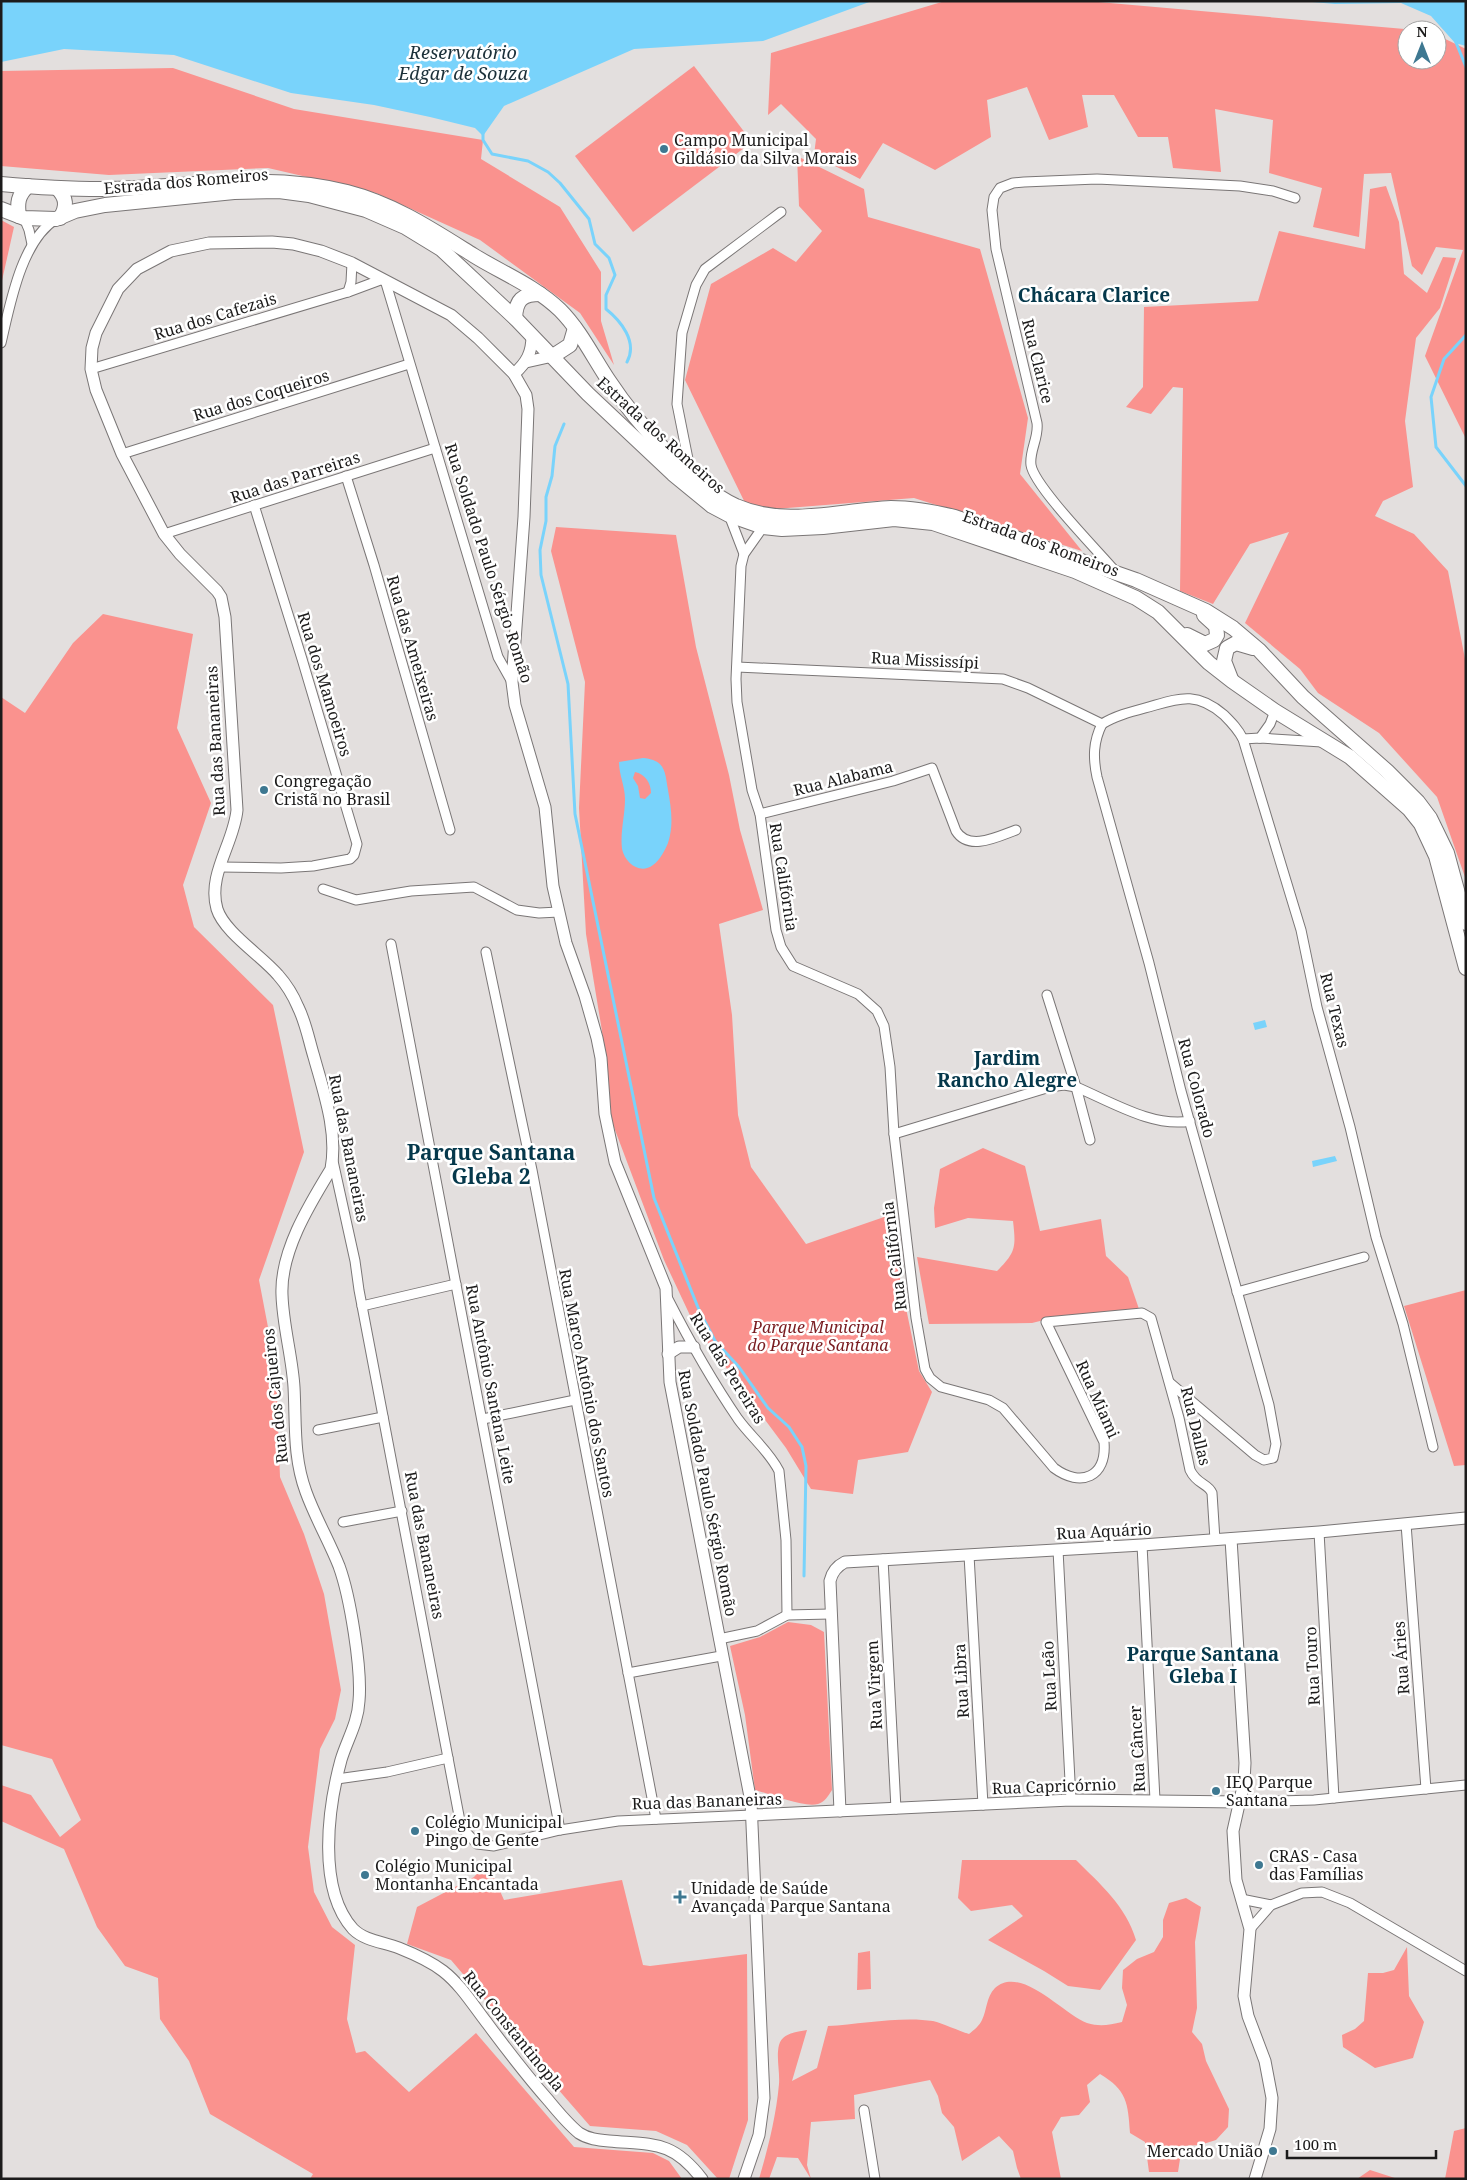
<svg xmlns="http://www.w3.org/2000/svg" width="1467" height="2180" viewBox="0 0 1467 2180" font-family="'Noto Serif',serif">
<style>
.green{fill:#fa928e}
.water{fill:#79d3fb;fill-rule:evenodd}
.lines{fill:none;stroke-linecap:round;stroke-linejoin:round}
.stream{stroke:#79d3fb;stroke-width:3}
.minor-casing{stroke:#7a7676;stroke-width:11}
.tertiary-casing{stroke:#7a7676;stroke-width:13}
.primary-casing{stroke:#7a7676;stroke-width:16}
.minor{stroke:#fff;stroke-width:9}
.tertiary{stroke:#fff;stroke-width:11}
.primary{stroke:#fff;stroke-width:14}
.poi-dot{fill:#3e7891;stroke:#fff;stroke-width:2}
.labels{text-anchor:middle;dominant-baseline:central;stroke-width:5;stroke-linejoin:round;paint-order:stroke}
.poi-label{font-size:16px;fill:#1c1b1b;stroke:#fff;text-anchor:start}
.street-label{font-size:16px;fill:#1c1b1b;stroke:#fff}
.park-label{font-size:16px;font-style:italic;fill:#791c20;stroke:#fff}
.water-label{font-size:18px;font-style:italic;fill:#1b3039;stroke:#fff}
.quarter-label{font-size:19px;font-weight:bold;fill:#05384b;stroke:#fff}
.district-label{font-size:21px;font-weight:bold;fill:#05384b;stroke:#fff}
</style>
<rect width="100%" height="100%" fill="#e3dfde"/>
<!-- green -->
<g class="green">
<path d="M945 1H1087L1416 30H1407V60H1437V35L1466 49V439L1425 356 1463 250 1436 247 1422 275 1412 266 1391 173 1364 174 1359 237 1313 227 1322 188 1269 173 1273 120 1215 109 1221 172 1173 168 1168 137H1138L1114 95H1082L1088 127 1049 140 1027 87 987 100 991 137 935 170 883 143 860 179 814 155 816 139 781 104 768 115 771 53Z"/>
<path d="M694 66 752 142 633 232 575 156Z"/>
<path d="M173 68 294 109 483 140 481 159 560 207 601 272V321L614 365 580 313 480 240 376 193 268 168 109 175 1 166V71Z"/>
<path d="M797 156 864 189 868 217 980 249 1028 418 1020 474 1082 551 914 498 749 511 685 380 711 284 773 248 796 262 822 231 799 206Z"/>
<path d="M1386 186 1399 222 1404 274 1427 293 1443 257 1456 258 1440 308 1416 338 1405 421 1413 487 1383 501 1375 516 1414 534 1448 571 1466 664V880L1437 797 1379 733 1318 693 1300 669 1245 623 1289 532 1250 544 1213 604 1180 591 1183 388 1173 387 1151 414 1126 407 1143 387 1144 307 1258 301 1279 231 1365 249 1370 189Z"/>
<path d="M1 220 14 227 1 285Z"/>
<path d="M556 527 676 535 696 647 729 775 740 830 763 910 719 924 732 1015 738 1115 751 1167 806 1244 887 1216 919 1371 932 1392 908 1452 858 1460 853 1494 811 1489 786 1448 695 1326 664 1260 609 1114 602 1031 586 934 579 808 585 682 551 551Z"/>
<path d="M103 614 193 634 177 728 211 803 183 885 194 927 273 1005 304 1152 259 1280 276 1369 280 1477 304 1534 324 1594 341 1690 335 1719 320 1749 308 1847 314 1892 332 1927 355 1945 347 2019 356 2053 365 2051 409 2092 476 2033 574 2147 653 2153 669 2161 682 2179H310L313 2174 210 2114 189 2061 160 2019 158 1978 125 1966 97 1927 64 1849 1 1821V1785L31 1795 60 1837 81 1820 52 1759 1 1745V697L25 713 73 643Z"/>
<path d="M983 1148 1025 1166 1040 1231 1101 1219 1106 1256 1128 1277 1139 1309 1056 1317 1032 1323 929 1324 917 1257 997 1271C1016 1252 1016 1247 1013 1221L968 1218 935 1228 934 1208 940 1169Z"/>
<path d="M1466 1290V1465L1454 1466 1404 1306Z"/>
<path d="M788 1622 811 1625 824 1632 832 1790C828 1796 825 1802 818 1804 804 1808 770 1794 755 1790L745 1715 730 1646 760 1637Z"/>
<path d="M962 1860H1076C1100 1884 1126 1906 1136 1940L1100 1990 1068 1986 1044 1971 988 1940 1023 1916 1012 1905 971 1911 958 1898Z"/>
<path d="M487 1862 504 1900 622 1880 643 1965 650 1966 747 1954 748 2120 729 2179H718L687 2145 656 2131 590 2126 543 2072 502 2020 451 1960 407 1944 417 1907 474 1877Z"/>
<path d="M1186 1898 1201 1907 1195 1942 1197 2008 1192 2032 1202 2044 1206 2061 1229 2109 1228 2127 1216 2140 1200 2145 1182 2146 1178 2172H1149L1145 2142 1130 2133C1128 2103 1127 2090 1100 2074L1087 2085 1090 2102 1079 2115 1061 2117 1052 2132 1061 2179H1021L1017 2168 1013 2151 999 2136 962 2161 954 2127 942 2113 938 2096 930 2080 854 2095 855 2119 811 2122 807 2165 811 2179 798 2158 777 2157 769 2179H759C768 2148 776 2117 779 2084 780 2072 776 2057 779 2045 782 2033 797 2032 807 2030L792 2081 817 2068 828 2026C860 2024 903 2016 933 2021 942 2023 959 2031 969 2034 974 2030 980 2025 982 2020 987 2010 986 1997 995 1988 1021 1964 1064 2015 1087 2023 1100 2027 1109 2025 1122 2022L1127 2005 1122 1988 1123 1970 1137 1959 1154 1952 1163 1937V1920L1169 1903Z"/>
<path d="M1407 1947 1409 1996 1424 2022 1413 2058 1375 2068 1343 2047 1342 2035 1355 2029 1364 2021 1368 1973H1383L1394 1970Z"/>
<path d="M870 1951 871 1989 857 1990 858 1953Z"/>
<path d="M1466 2128V2179H1445L1454 2131Z"/>
<path d="M1370 2170 1398 2179H1357Z"/>
</g>
<!-- water -->
<g class="water">
<path d="M1 1H872L763 41 634 49 504 106 483 136 475 128 430 117 374 105 291 93 174 55 64 49 1 62Z"/>
<path d="M1301 1H1466V46L1455 43 1431 16 1401 3 1335 4Z"/>
<path d="M643 758C665 760 665 771 668 790 671 807 674 825 668 843 665 850 660 860 653 865 640 875 625 863 622 849 620 832 625 816 625 799 625 786 619 775 619 762ZM635 772C645 774 651 783 651 793L645 799 640 798 638 786 633 778Z"/>
<path d="M1265 1020 1267 1027 1255 1030 1253 1023Z"/>
<path d="M1335 1156 1337 1161 1313 1167 1312 1161Z"/>
</g>
<g class="lines">
<!-- stream -->
<g class="stream">
<path d="M1455 40 1466 67"/>
<path d="M483 132V140L492 154 528 161 548 172 560 183 589 219 595 244 609 258 615 275 606 295V309C621 321 638 342 627 362"/>
<path d="M1466 335 1444 359 1431 397 1436 447 1466 486"/>
<path d="M564 424 555 446 552 476 546 497V521L540 550 541 575 568 684 575 814 654 1198 699 1310 715 1341 739 1367 768 1408 789 1427 802 1447 806 1466 804 1576"/>
</g>
<!-- minor casing -->
<g class="minor-casing">
<g id="minor">
<path d="M24 218 29 230 32 244"/>
<path d="M385 280 498 657 512 682"/>
<path d="M348 292 351 282 352 263"/>
<path d="M1 343C10 305 21 241 56 219"/>
<path d="M91 369 348 292 383 279"/>
<path d="M122 454 409 364"/>
<path d="M691 474 677 404 682 333 696 285 705 269 781 212"/>
<path d="M346 476 374 565 450 830"/>
<path d="M729 515 744 554"/>
<path d="M763 527 744 554 741 566 736 679 737 702 752 790 760 814 776 930 781 947 793 966 858 994 877 1011 884 1026 890 1067 894 1134 916 1318 925 1369 930 1378 941 1387 989 1400 1003 1408 1054 1468C1081 1488 1107 1477 1104 1442L1046 1322 1142 1313 1151 1318 1179 1418 1190 1470C1197 1485 1208 1483 1212 1493L1215 1540"/>
<path d="M164 534 435 448"/>
<path d="M1115 571C1098 551 1034 486 1031 465 1029 451 1039 438 1037 423L996 249 992 210 994 197 1000 188 1013 183 1024 182 1097 179 1240 186 1273 191 1295 198"/>
<path d="M737 667 1003 679 1028 688 1102 724"/>
<path d="M1102 724C1115 716 1130 712 1145 708 1178 699 1195 690 1224 715 1232 723 1238 729 1243 739L1301 930 1317 1007 1350 1127 1376 1237 1403 1324 1433 1447"/>
<path d="M1102 724C1093 742 1093 758 1097 777L1149 963 1181 1091 1269 1405 1276 1444 1273 1458 1264 1460 1255 1455 1170 1383"/>
<path d="M1260 738 1270 724 1275 711"/>
<path d="M1243 739 1260 738 1322 742"/>
<path d="M760 814 893 781 932 768 956 831C969 852 999 836 1016 830"/>
<path d="M220 867 281 868 313 866 350 859 354 855 357 844 302 659 254 505"/>
<path d="M323 889 356 900 411 891 474 887 517 910 539 913 559 912"/>
<path d="M391 944 560 1830"/>
<path d="M486 952 532 1170 656 1819"/>
<path d="M1047 995 1076 1087 1090 1140"/>
<path d="M894 1134 1050 1087 1064 1085 1076 1087C1110 1101 1153 1128 1190 1121"/>
<path d="M333 1161 355 1261 359 1290 460 1821 465 1831 477 1844 494 1846 560 1830 618 1821 752 1815"/>
<path d="M1237 1292 1364 1257"/>
<path d="M668 1299C689 1340 712 1381 738 1419 751 1437 769 1451 779 1471L786 1540 787 1615"/>
<path d="M362 1306 456 1284"/>
<path d="M483 1419 575 1400"/>
<path d="M318 1430 383 1417"/>
<path d="M343 1522 402 1511"/>
<path d="M1406 1524 1426 1789"/>
<path d="M1319 1532 1334 1798"/>
<path d="M1142 1545 1155 1800"/>
<path d="M1058 1550 1071 1800"/>
<path d="M969 1555 983 1805"/>
<path d="M883 1559 896 1809"/>
<path d="M719 1639 757 1631 787 1615 830 1614"/>
<path d="M628 1673 721 1656"/>
<path d="M337 1779 387 1772 448 1758"/>
<path d="M1240 1802 1314 1800 1466 1785"/>
<path d="M1241 1899 1271 1905"/>
<path d="M1250 1929 1271 1905 1302 1893 1322 1892 1350 1903 1466 1971"/>
<path d="M864 2110 875 2179"/>
</g>
</g>
<!-- tertiary casing -->
<g class="tertiary-casing">
<g id="tertiary">
<path d="M526 362 553 356"/>
<path d="M514 374C527 362 532 353 532 335"/>
<path d="M668 1354 679 1347H694"/>
<path d="M1231 1539 1245 1763 1244 1782 1233 1831 1236 1880 1250 1929 1244 1996 1248 2016 1265 2061 1272 2098 1270 2129 1255 2179"/>
<path d="M840 1811 830 1581C832 1572 837 1566 845 1562L1142 1545 1319 1532 1466 1518"/>
<path d="M752 1815 1071 1800 1240 1802"/>
<path d="M702 2179C672 2140 653 2145 609 2141 598 2140 588 2139 579 2133 568 2124 558 2112 549 2101 527 2076 507 2050 487 2023 473 2005 461 1985 443 1971 430 1961 414 1954 399 1948 384 1942 365 1941 353 1929 317 1889 328 1808 341 1760 347 1740 358 1723 359 1701 362 1669 350 1596 339 1566 329 1541 315 1517 306 1492 293 1457 296 1423 294 1387 292 1356 283 1326 282 1295 280 1252 309 1205 331 1169 338 1132 324 1093 314 1057 309 1041 306 1023 298 1007 293 995 286 984 278 975 262 956 224 932 217 909 207 875 234 843 237 810L225 617 221 597 217 591 180 554 164 534 122 454 96 390 91 369 92 348 96 333 118 289 137 269 171 251 209 243 272 242 293 244 321 251 352 263 451 315 478 338 514 374 526 395 528 409 524 517 512 682 515 705 545 807 553 886 566 943 585 996 597 1038 601 1058 605 1114 615 1162 666 1288 670 1382 751 1802 764 2098 759 2135 744 2179"/>
</g>
</g>
<!-- primary casing -->
<g class="primary-casing">
<g id="primary">
<path d="M1 184C46 188 92 191 137 188 207 184 277 174 347 192 394 204 433 230 473 255 502 273 535 286 560 310 580 330 593 357 609 381 636 422 691 485 736 506 786 528 839 510 891 508 913 508 934 512 955 517L1136 580 1206 611 1233 628 1259 650 1303 697 1387 771 1418 802 1430 818 1447 853 1466 923"/>
<path d="M57 188C66 197 68 206 60 218"/>
<path d="M1 209 24 218 56 219 75 211 105 205 234 192 279 191 309 195 366 210 405 227 441 249 515 318 588 394 673 474 712 506 729 515 763 527 782 529 823 527 894 519 933 523 1075 571 1136 598 1158 612 1209 663 1232 681 1275 711 1350 757 1409 809 1421 824 1436 856 1466 968"/>
<path d="M19 216C17 203 18 195 28 186"/>
<path d="M515 318C516 300 522 294 540 294"/>
<path d="M553 356 570 345 575 328"/>
<path d="M1187 635 1205 644 1214 640 1217 635 1216 626 1204 615"/>
<path d="M1231 679 1224 661 1227 648 1236 643 1253 648"/>
</g>
</g>
<!-- minor -->
<use href="#minor" class="minor"/>
<!-- tertiary -->
<use href="#tertiary" class="tertiary"/>
<!-- primary -->
<use href="#primary" class="primary"/>
</g>
<!-- markers -->
<g class="poi-dot">
<circle cx="664" cy="149" r="5"/>
<circle cx="264" cy="790" r="5"/>
<circle cx="1216" cy="1791" r="5"/>
<circle cx="415" cy="1831" r="5"/>
<circle cx="1259" cy="1865" r="5"/>
<circle cx="365" cy="1875" r="5"/>
<path d="M677.5 1889.5h5v5h5v5h-5v5h-5v-5h-5v-5h5z"/>
<circle cx="1273" cy="2151" r="5"/>
</g>
<g class="labels">
<!-- poi labels -->
<g class="poi-label">
<text x="674" y="140">Campo Municipal<tspan x="674" dy="18">Gildásio da Silva Morais</tspan></text>
<text x="274" y="781">Congregação<tspan x="274" dy="18">Cristã no Brasil</tspan></text>
<text x="1226" y="1782">IEQ Parque<tspan x="1226" dy="18">Santana</tspan></text>
<text x="425" y="1822">Colégio Municipal<tspan x="425" dy="18">Pingo de Gente</tspan></text>
<text x="1269" y="1856">CRAS - Casa<tspan x="1269" dy="18">das Famílias</tspan></text>
<text x="375" y="1866">Colégio Municipal<tspan x="375" dy="18">Montanha Encantada</tspan></text>
<text x="691" y="1888">Unidade de Saúde<tspan x="691" dy="18">Avançada Parque Santana</tspan></text>
<text x="1263" y="2151" text-anchor="end">Mercado União</text>
</g>
<!-- street labels -->
<g class="street-label">
<text transform="translate(186 181) rotate(-5)">Estrada dos Romeiros</text>
<text transform="translate(215 316) rotate(-17)">Rua dos Cafezais</text>
<text transform="translate(1038 361) rotate(76)">Rua Clarice</text>
<text transform="translate(261 395) rotate(-17)">Rua dos Coqueiros</text>
<text transform="translate(661 435) rotate(42)">Estrada dos Romeiros</text>
<text transform="translate(295 477) rotate(-18)">Rua das Parreiras</text>
<text transform="translate(1041 543) rotate(20)">Estrada dos Romeiros</text>
<text transform="translate(489 563) rotate(72)">Rua Soldado Paulo Sérgio Romão</text>
<text transform="translate(413 648) rotate(74)">Rua das Ameixeiras</text>
<text transform="translate(925 660) rotate(3)">Rua Mississípi</text>
<text transform="translate(325 684) rotate(73)">Rua dos Mamoeiros</text>
<text transform="translate(215 741) rotate(-93)">Rua das Bananeiras</text>
<text transform="translate(843 778) rotate(-14)">Rua Alabama</text>
<text transform="translate(784 877) rotate(81)">Rua Califórnia</text>
<text transform="translate(1335 1010) rotate(76)">Rua Texas</text>
<text transform="translate(1197 1088) rotate(75)">Rua Colorado</text>
<text transform="translate(349 1148) rotate(79)">Rua das Bananeiras</text>
<text transform="translate(894 1256) rotate(-97)">Rua Califórnia</text>
<text transform="translate(728 1368) rotate(58)">Rua das Pereiras</text>
<text transform="translate(587 1383) rotate(79)">Rua Marco Antônio dos Santos</text>
<text transform="translate(491 1384) rotate(79)">Rua Antônio Santana Leite</text>
<text transform="translate(275 1396) rotate(-96)">Rua dos Cajueiros</text>
<text transform="translate(1098 1399) rotate(66)">Rua Miami</text>
<text transform="translate(1196 1426) rotate(76)">Rua Dallas</text>
<text transform="translate(708 1493) rotate(79)">Rua Soldado Paulo Sérgio Romão</text>
<text transform="translate(1104 1531) rotate(-3)">Rua Aquário</text>
<text transform="translate(425 1545) rotate(79)">Rua das Bananeiras</text>
<text transform="translate(1401 1658) rotate(-94)">Rua Áries</text>
<text transform="translate(1312 1666) rotate(-93)">Rua Touro</text>
<text transform="translate(1049 1676) rotate(-93)">Rua Leão</text>
<text transform="translate(961 1681) rotate(-93)">Rua Libra</text>
<text transform="translate(874 1685) rotate(-93)">Rua Virgem</text>
<text transform="translate(1137 1749) rotate(-93)">Rua Câncer</text>
<text transform="translate(1054 1786) rotate(-2)">Rua Capricórnio</text>
<text transform="translate(707 1801) rotate(-2)">Rua das Bananeiras</text>
<text transform="translate(514 2031) rotate(51)">Rua Constantinopla</text>
</g>
<!-- park labels -->
<g class="park-label">
<text x="818" y="1327">Parque Municipal<tspan x="818" dy="18">do Parque Santana</tspan></text>
</g>
<!-- water labels -->
<g class="water-label">
<text x="463" y="52">Reservatório<tspan x="463" dy="21">Edgar de Souza</tspan></text>
</g>
<!-- quarter labels -->
<g class="quarter-label">
<text x="1094" y="295">Chácara Clarice</text>
<text x="1007" y="1058">Jardim<tspan x="1007" dy="22">Rancho Alegre</tspan></text>
<text x="1203" y="1654">Parque Santana<tspan x="1203" dy="22">Gleba I</tspan></text>
</g>
<!-- district labels -->
<g class="district-label">
<text x="491" y="1152">Parque Santana<tspan x="491" dy="24">Gleba 2</tspan></text>
</g>
</g>
<!-- border -->
<rect width="1467" height="2180" fill="none" stroke="#1c1b1b" stroke-width="5"/>
<!-- north arrow -->
<g transform="translate(1422 45)"><circle r="24" fill="#ffffff" stroke="#a4a4a4"/>
<path d="M0-4L9 19L0 12L-9 19Z" fill="#3e7891"/>
<text y="-8" font-size="14" font-weight="bold" text-anchor="middle" fill="#1c1b1b">N</text>
</g>
<!-- scale -->
<path d="M1287 2150v8h149v-8" fill="none" stroke="#1c1b1b" stroke-width="2.5"/>
<text x="1294" y="2150" font-size="15" fill="#1c1b1b" stroke="#ffffff" stroke-width="4" paint-order="stroke">100 m</text>
</svg>
